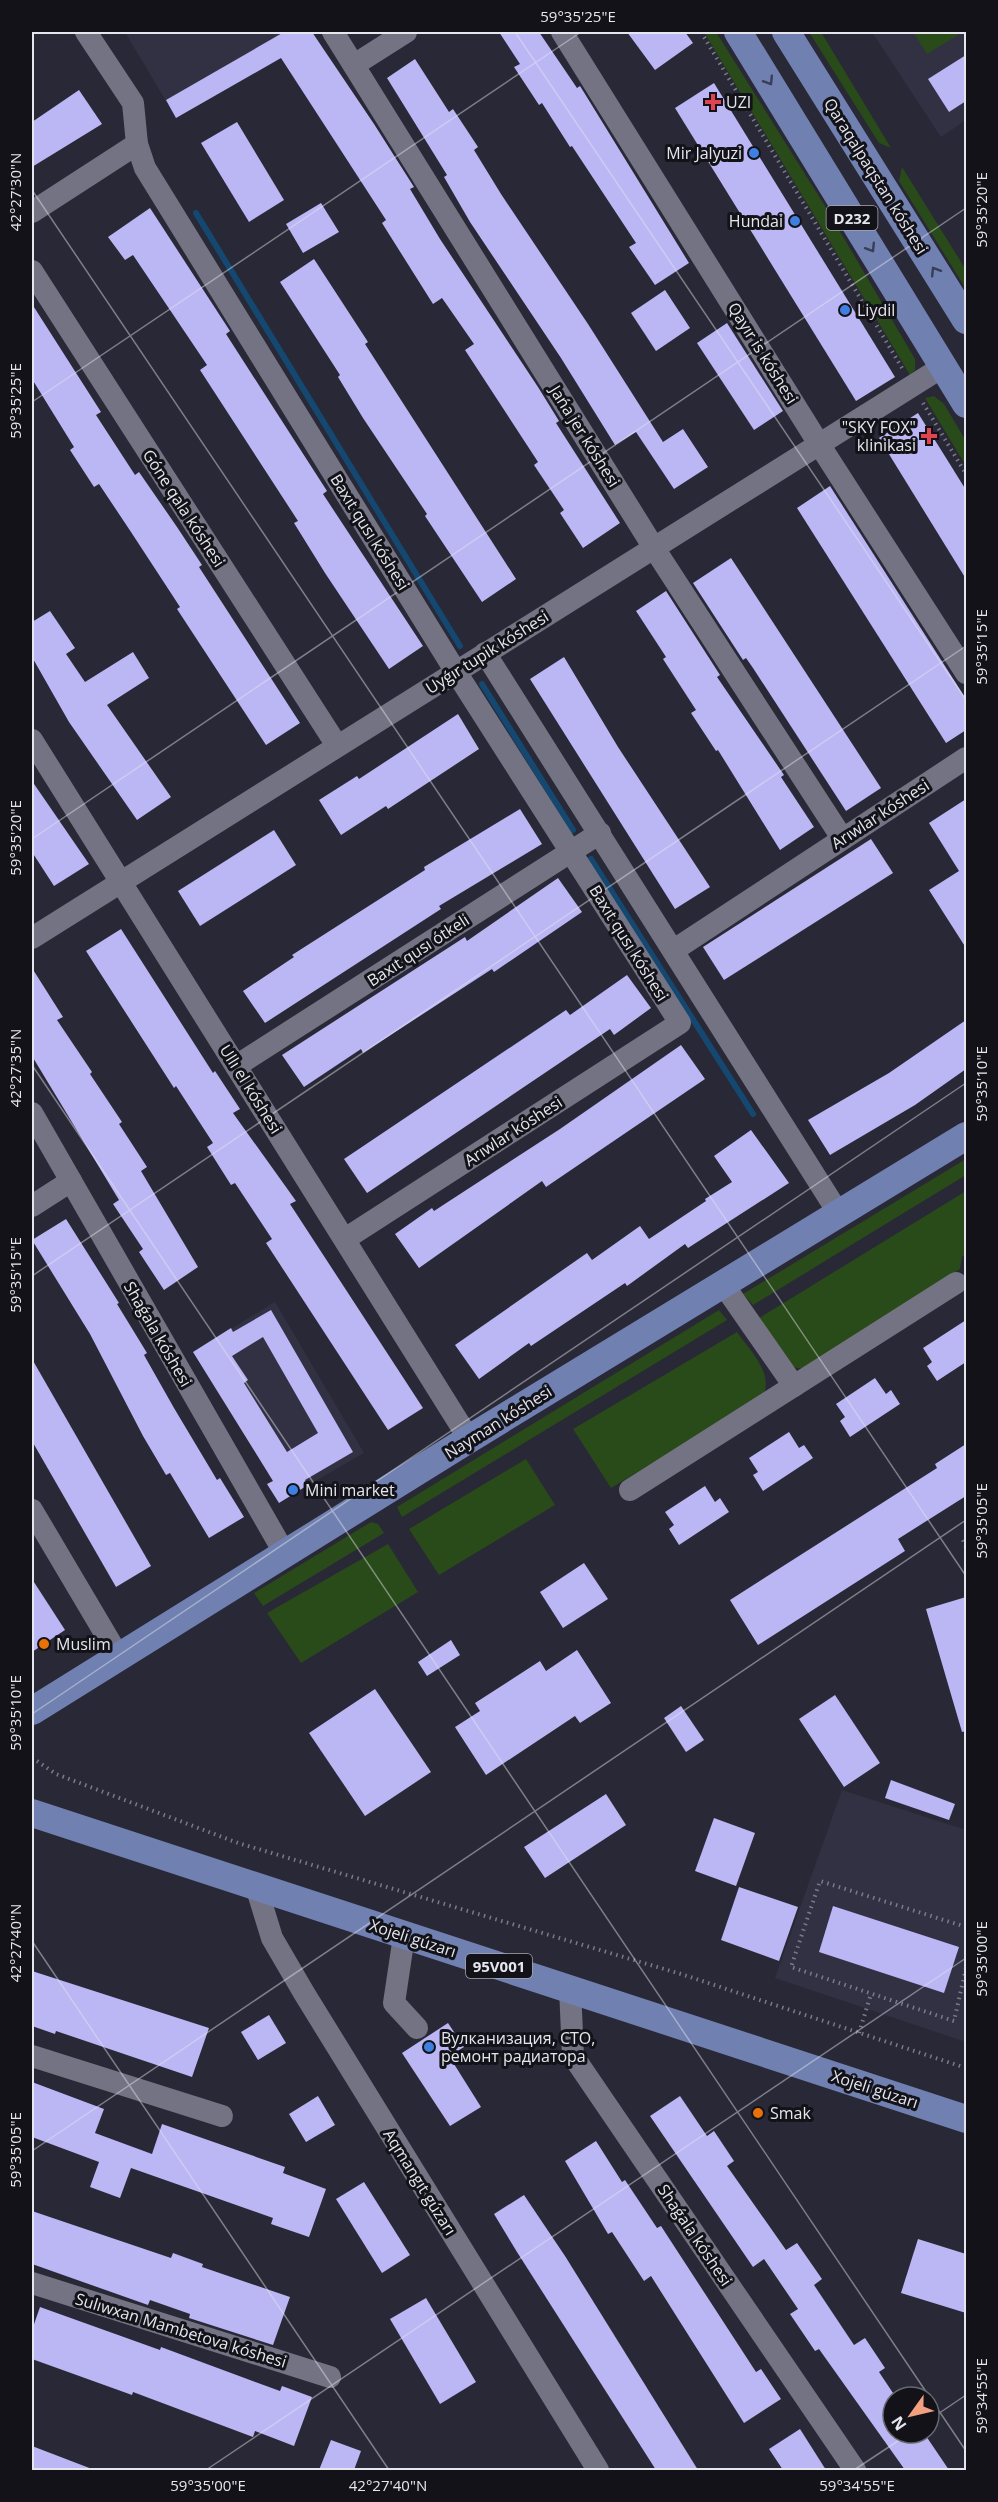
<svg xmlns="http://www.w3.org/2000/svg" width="998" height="2502" viewBox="0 0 998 2502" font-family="'Open Sans',sans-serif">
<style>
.built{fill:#323144}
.green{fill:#294a19}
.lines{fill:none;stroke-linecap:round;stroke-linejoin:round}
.stream{stroke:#144871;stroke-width:6}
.building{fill:#bbb6f4;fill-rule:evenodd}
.path{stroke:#7b7b87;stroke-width:4;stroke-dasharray:1.5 4.5;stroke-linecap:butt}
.minor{stroke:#747383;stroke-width:22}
.major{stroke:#7080b1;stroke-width:28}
.oneway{stroke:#383e55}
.ticks{fill:none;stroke:#e6e6ef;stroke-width:1.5;stroke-opacity:0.45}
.health-dot{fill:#e0444e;stroke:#121218;stroke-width:2}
.shop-dot{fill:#3f7fe0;stroke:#121218;stroke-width:2}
.food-dot{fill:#e8710a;stroke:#121218;stroke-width:2}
.labels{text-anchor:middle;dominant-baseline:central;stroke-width:6;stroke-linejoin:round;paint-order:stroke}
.shield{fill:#121218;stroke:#a6a6ae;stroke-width:1.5}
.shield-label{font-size:15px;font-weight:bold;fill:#e6e6ef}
.poi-label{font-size:16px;fill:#e6e6ef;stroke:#121218;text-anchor:start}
.street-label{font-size:16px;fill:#e6e6ef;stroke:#121218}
.neatline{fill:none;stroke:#e6e6ef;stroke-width:2}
.ticks-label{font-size:15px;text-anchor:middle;fill:#e6e6ef}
</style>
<rect width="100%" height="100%" fill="#292836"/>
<!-- built -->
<g class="built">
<path d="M125 32H312L315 38 176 118Z"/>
<path d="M872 32H966V120L941 137Z"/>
<path d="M275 1302 364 1453 308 1485 267 1484 273 1480 193 1352Z"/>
<path d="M842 1790 966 1830V2042L775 1978Z"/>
</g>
<!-- green -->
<g class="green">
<path d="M704 32H716L825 206 915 359V370L910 375Z"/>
<path d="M809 32H821L891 148 879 143Z"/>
<path d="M913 32H963L927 54Z"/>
<path d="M902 167 966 270V289L899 181Z"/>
<path d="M934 396 944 404 966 441V466L925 398Z"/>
<path d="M966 1159V1175L753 1305 743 1294Z"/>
<path d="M966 1191V1254L962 1257 960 1269 811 1365 803 1369 793 1367 759 1318Z"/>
<path d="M719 1310 727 1320 402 1517 397 1507Z"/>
<path d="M737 1332C750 1351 774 1373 763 1396L611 1488 573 1429Z"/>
<path d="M526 1459 555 1505 439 1575 409 1529Z"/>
<path d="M371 1522 378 1524 384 1533 263 1606 254 1593Z"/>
<path d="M388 1544 418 1592 301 1663 267 1613Z"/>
</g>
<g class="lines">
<!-- stream -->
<g class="stream">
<path d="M196 213 460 646"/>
<path d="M482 684 573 830"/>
<path d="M591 859 753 1114"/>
</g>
</g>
<!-- building -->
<g class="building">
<path d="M284 32H312L374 124 414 187 410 189 440 239 538 387 559 421 556 423 620 523 583 548 560 513 564 510 534 465 538 462 465 350 474 344 442 298 433 304 382 223 386 220 281 58 176 118 166 100Z"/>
<path d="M499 32H539L577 88 580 86 585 94 689 263 655 285 629 247 636 243 572 146 570 147 542 103 539 105 514 67 520 64Z"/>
<path d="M627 32H685L693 43 655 70Z"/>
<path d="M966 55V101L949 112 928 79Z"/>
<path d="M415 59 449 112 453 109 478 147 474 150 501 194 588 324 663 442 683 429 708 467 674 489 636 432 615 445 561 358 470 222 444 177 447 175 387 78Z"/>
<path d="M714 83 895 377 856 401 675 108Z"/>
<path d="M79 90 102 124 32 167V122Z"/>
<path d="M237 122 284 200 249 222 201 143Z"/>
<path d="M321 203 339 232 303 253 286 224Z"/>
<path d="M150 208 230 331 226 334 327 491 323 494 423 646 389 669 325 573 294 523 298 521 200 370 207 365 133 255 125 260 108 237Z"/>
<path d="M314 259 368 342 365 344 516 579 482 602 425 516 427 514 363 418 338 377 340 375 280 282Z"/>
<path d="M665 290 690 328 656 351 631 313Z"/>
<path d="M32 304 101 412 96 415 135 475 139 472 177 527 202 565 199 567 300 723 266 745 177 609 180 607 131 532 99 484 94 487 70 450 74 447 32 379Z"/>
<path d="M727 323 783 411 754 430 697 343Z"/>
<path d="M918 413 966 490V579L879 438Z"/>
<path d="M830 486 966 699V730L946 743 797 508Z"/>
<path d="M731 558 881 788 846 811 753 668 746 658 743 660 693 583Z"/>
<path d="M666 591 720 675 717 677 784 775 781 777 814 827 780 850 718 750 716 751 691 713 696 710 663 659 666 657 636 611Z"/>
<path d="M50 611 75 648 66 654 85 682 133 652 149 678 107 705 171 797 137 820 69 722 32 657V622Z"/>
<path d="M564 657 618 747 710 887 675 909 530 679Z"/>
<path d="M458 714 479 749 388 809 386 806 341 835 319 800 357 776 359 779Z"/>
<path d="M32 781 89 864 54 886 32 852Z"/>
<path d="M966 799V948L929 890 959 871 929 823Z"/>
<path d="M520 809 542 844 439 906 441 909 265 1023 243 991 294 957 292 955 425 870 424 867Z"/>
<path d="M274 830 296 865 200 926 178 891Z"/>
<path d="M871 839 893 873 724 980 703 947Z"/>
<path d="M558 878 582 912 494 972 492 969 363 1053 361 1049 304 1087 282 1055 465 937 467 941Z"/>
<path d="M121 929 213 1073 215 1071 240 1109 233 1113 296 1201 290 1204 423 1408 388 1430 266 1243 272 1239 235 1183 231 1185 207 1147 213 1143 176 1086 174 1088 86 951Z"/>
<path d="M32 968 63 1017 57 1020 92 1072 90 1074 122 1122 119 1124 147 1167 141 1171 198 1267 164 1290 139 1252 143 1249 113 1204 119 1200 32 1056Z"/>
<path d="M627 975 651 1008 614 1035 610 1029 367 1193 344 1159 566 1010 570 1015Z"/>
<path d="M966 1020V1069L915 1105 830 1155 808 1120 889 1073Z"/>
<path d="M681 1045 705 1079 546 1187 542 1181 419 1268 395 1234 432 1208 434 1211 560 1129Z"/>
<path d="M751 1130 789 1183 688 1248 685 1244 627 1286 625 1283 531 1346 529 1343 479 1379 455 1345 587 1253 592 1260 640 1226 649 1239 706 1201 705 1199 732 1182 714 1156Z"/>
<path d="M66 1219 119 1303 117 1304 147 1353 144 1355 174 1408 217 1480 220 1478 244 1517 209 1538 170 1473 166 1475 143 1436 90 1334 32 1240Z"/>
<path d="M271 1310 353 1452 305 1480 308 1485 279 1503 267 1484 273 1481 193 1352 231 1328 233 1332ZM263 1337 318 1433 287 1452 244 1383 248 1380 232 1356Z"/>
<path d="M966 1320V1362L937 1381 927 1366 932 1362 923 1348Z"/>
<path d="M32 1359 151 1566 116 1587 32 1441Z"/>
<path d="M875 1378 886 1394 891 1390 900 1404 850 1437 840 1421 845 1417 836 1404Z"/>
<path d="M789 1432 799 1448 804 1445 813 1458 763 1491 753 1475 758 1472 749 1458Z"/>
<path d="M966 1444V1496L898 1539 905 1551 758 1645 730 1600 937 1468 935 1464Z"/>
<path d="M705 1486 715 1502 720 1498 729 1512 679 1545 669 1529 674 1525 665 1512Z"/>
<path d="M584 1563 608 1599 563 1628 540 1592Z"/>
<path d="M32 1579 65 1630 32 1652Z"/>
<path d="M966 1597V1731L962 1732 926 1609Z"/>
<path d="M451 1640 460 1655 427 1676 418 1662Z"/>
<path d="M577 1650 611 1703 580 1723 575 1716 486 1775 455 1727 480 1711 475 1703 540 1661 546 1671Z"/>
<path d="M375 1689 431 1772 365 1816 309 1733Z"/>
<path d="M835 1695 880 1763 844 1787 799 1719Z"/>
<path d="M681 1706 704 1740 686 1752 664 1718Z"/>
<path d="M891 1780 955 1804 949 1820 885 1798Z"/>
<path d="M606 1794 626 1825 545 1878 524 1847Z"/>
<path d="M714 1818 755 1833 736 1886 695 1871Z"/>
<path d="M739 1887 798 1907 779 1961 721 1940Z"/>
<path d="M833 1906 959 1947 944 1993 819 1952Z"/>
<path d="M32 1971 209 2028 192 2077 56 2031 55 2034 32 2026Z"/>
<path d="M269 2015 286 2043 258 2060 241 2032Z"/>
<path d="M448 2023 464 2047 449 2056 481 2107 450 2126 402 2053Z"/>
<path d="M32 2082 104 2109 95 2133 152 2154 162 2124 285 2167 283 2173 326 2189 309 2237 271 2224 273 2218 131 2168 120 2198 90 2187 99 2162 32 2137Z"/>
<path d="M318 2096 335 2125 306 2142 289 2114Z"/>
<path d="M680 2096 707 2136 714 2131 734 2161 727 2166 786 2250 797 2243 822 2279 814 2285 854 2345 865 2338 885 2368 879 2372 893 2393V2433H924L949 2470H905L819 2349 815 2351 790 2314 798 2309 764 2259 753 2267 650 2116Z"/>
<path d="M596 2141 622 2182 625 2180 657 2228 661 2226 756 2372 761 2369 781 2399 744 2423 651 2276 644 2281 612 2232 608 2234 565 2161Z"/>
<path d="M364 2182 410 2255 382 2273 336 2199Z"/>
<path d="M524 2195 565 2256 698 2470H656L517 2252 494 2214Z"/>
<path d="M32 2211 171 2258 173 2253 203 2264 202 2267 290 2297 273 2345 189 2318 190 2314 150 2300 148 2305 32 2264Z"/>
<path d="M918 2239 966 2254V2313L901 2293Z"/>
<path d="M426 2298 476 2382 440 2404 390 2319Z"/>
<path d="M40 2307 160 2350 161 2347 280 2391 282 2386 312 2397 294 2446 255 2431 253 2437 133 2392 132 2395 32 2359V2330Z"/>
<path d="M800 2429 826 2470H783L769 2449Z"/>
<path d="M331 2440 361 2451 354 2470H319Z"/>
<path d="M32 2446 92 2469V2470H32Z"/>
</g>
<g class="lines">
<!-- path -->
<g class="path">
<path d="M701 32 902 368"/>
<path d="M923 403 966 474"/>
<path d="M963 1540 966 1547"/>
<path d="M37 1761 56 1774 238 1843 681 1974 966 2068"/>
<path d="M966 1927 820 1881 791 1967 954 2021 966 1968"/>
<path d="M859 2033 871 1994"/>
</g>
<!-- minor -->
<g class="minor">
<path d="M86 32 133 103 137 144 145 168 456 672 680 1023 345 1239"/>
<path d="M333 32 654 548 842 838"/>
<path d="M562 32 819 444 966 673"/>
<path d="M354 65 406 32"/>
<path d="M32 212 137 144"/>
<path d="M32 271 336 744"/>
<path d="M485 653 839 1214"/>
<path d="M32 740 469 1439"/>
<path d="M32 938 944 366"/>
<path d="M674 950 966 758"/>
<path d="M236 1066 600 833"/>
<path d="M32 1113 285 1554"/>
<path d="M32 1206 71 1181"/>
<path d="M723 1284 794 1386"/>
<path d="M630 1490 956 1283"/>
<path d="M32 1510 119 1657"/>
<path d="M256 1886 272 1938 304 1993 598 2470"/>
<path d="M404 1936 394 2003 417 2028"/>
<path d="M570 1988 573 2056 855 2470"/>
<path d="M32 2056 222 2116"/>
<path d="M32 2283 330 2377"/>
</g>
<!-- major -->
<g class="major">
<path d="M738 32 966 404"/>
<path d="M786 32 966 320"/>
<path d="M32 1711 469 1439 966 1136"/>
<path d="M32 1813 966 2119"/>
</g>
</g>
<!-- one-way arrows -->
<defs><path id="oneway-chevron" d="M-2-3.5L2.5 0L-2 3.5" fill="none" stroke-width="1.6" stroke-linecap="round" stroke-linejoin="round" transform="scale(1.5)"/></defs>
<g class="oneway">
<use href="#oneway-chevron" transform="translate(769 81) rotate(58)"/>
<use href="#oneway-chevron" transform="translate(871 248) rotate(58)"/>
<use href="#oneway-chevron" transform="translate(935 271) rotate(-122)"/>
</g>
<!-- ticks -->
<path class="ticks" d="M515 32 966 700M32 190 966 1576M32 402 581 32M32 839 966 208M32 1065 966 2451M32 1276 966 646M32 1714 966 1083M32 1941 389 2470M32 2151 966 1520M929 2420 966 2395M206 2470 966 1958M854 2470 910 2433"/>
<!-- markers -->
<g class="health-dot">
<path d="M710 93h6v6h6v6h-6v6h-6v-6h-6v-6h6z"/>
<path d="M926 427h6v6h6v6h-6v6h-6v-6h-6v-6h6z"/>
</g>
<g class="shop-dot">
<circle cx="754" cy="153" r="6"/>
<circle cx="795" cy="221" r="6"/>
<circle cx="845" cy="310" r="6"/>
<circle cx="293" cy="1490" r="6"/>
<circle cx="429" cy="2047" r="6"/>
</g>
<g class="food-dot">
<circle cx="44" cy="1644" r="6"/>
<circle cx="758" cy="2113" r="6"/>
</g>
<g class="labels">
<!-- shield labels -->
<g class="shield">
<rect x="826.5" y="206" width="51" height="24" rx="4.5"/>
<rect x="466" y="1954" width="66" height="24" rx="4.5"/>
</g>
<g class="shield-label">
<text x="852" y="218">D232</text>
<text x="499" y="1966">95V001</text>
</g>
<!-- poi labels -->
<g class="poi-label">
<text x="726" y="102">UZI</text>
<text x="742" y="153" text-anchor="end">Mir Jalyuzi</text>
<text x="783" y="221" text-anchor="end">Hundai</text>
<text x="857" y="310">Liydil</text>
<text x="916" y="427" text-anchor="end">"SKY FOX"<tspan x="916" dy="18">klinikasi</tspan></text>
<text x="305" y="1490">Mini market</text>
<text x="56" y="1644">Muslim</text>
<text x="441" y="2038">Вулканизация, СТО,<tspan x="441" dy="18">ремонт радиатора</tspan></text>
<text x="770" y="2113">Smak</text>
</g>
<!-- street labels -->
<g class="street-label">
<text transform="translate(876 176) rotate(58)">Qaraqalpaqstan kóshesi</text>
<text transform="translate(763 353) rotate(58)">Qayır is kóshesi</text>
<text transform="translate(585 436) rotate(58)">Jańa jer kóshesi</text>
<text transform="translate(184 508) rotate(57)">Góne qala kóshesi</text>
<text transform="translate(370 532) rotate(58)">Baxıt qusı kóshesi</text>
<text transform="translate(487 652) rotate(-32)">Uyǵır tupik kóshesi</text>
<text transform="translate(880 814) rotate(-33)">Arıwlar kóshesi</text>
<text transform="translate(629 943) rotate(58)">Baxıt qusı kóshesi</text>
<text transform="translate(418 950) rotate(-33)">Baxıt qusı ótkeli</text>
<text transform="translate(251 1089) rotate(58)">Ullı el kóshesi</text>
<text transform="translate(513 1131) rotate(-33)">Arıwlar kóshesi</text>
<text transform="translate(158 1334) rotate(60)">Shaǵala kóshesi</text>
<text transform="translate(498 1422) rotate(-32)">Nayman kóshesi</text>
<text transform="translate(413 1938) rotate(18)">Xojeli gúzarı</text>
<text transform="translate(875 2089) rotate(18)">Xojeli gúzarı</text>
<text transform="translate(420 2182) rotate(58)">Aqmangıt gúzarı</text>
<text transform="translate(695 2235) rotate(56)">Shaǵala kóshesi</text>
<text transform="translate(181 2330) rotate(17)">Sulıwxan Mambetova kóshesi</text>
</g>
</g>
<!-- border -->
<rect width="998" height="2502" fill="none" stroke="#121218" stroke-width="66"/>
<!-- north arrow -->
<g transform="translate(911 2415) rotate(236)"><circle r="28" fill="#121218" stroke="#67676e" stroke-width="1.5"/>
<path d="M0-4.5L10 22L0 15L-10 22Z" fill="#f3a081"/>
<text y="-9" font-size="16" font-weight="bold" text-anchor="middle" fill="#e6e6ef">N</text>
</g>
<rect x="33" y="33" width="932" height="2436" class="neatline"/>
<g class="ticks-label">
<text x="578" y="22">59°35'25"E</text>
<text transform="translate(16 192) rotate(-90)" y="5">42°27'30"N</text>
<text transform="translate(982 210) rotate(-90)" y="5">59°35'20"E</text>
<text transform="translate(16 401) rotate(-90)" y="5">59°35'25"E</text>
<text transform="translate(982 647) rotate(-90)" y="5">59°35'15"E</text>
<text transform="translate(16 838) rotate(-90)" y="5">59°35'20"E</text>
<text transform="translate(16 1068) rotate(-90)" y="5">42°27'35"N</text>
<text transform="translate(982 1084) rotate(-90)" y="5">59°35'10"E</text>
<text transform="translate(16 1275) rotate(-90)" y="5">59°35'15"E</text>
<text transform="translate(982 1521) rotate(-90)" y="5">59°35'05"E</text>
<text transform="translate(16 1713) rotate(-90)" y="5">59°35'10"E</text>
<text transform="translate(16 1943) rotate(-90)" y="5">42°27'40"N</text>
<text transform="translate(982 1959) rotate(-90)" y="5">59°35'00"E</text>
<text transform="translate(16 2150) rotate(-90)" y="5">59°35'05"E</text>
<text transform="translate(982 2396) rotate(-90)" y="5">59°34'55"E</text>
<text x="208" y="2491">59°35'00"E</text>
<text x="388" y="2491">42°27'40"N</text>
<text x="857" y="2491">59°34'55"E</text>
</g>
</svg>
